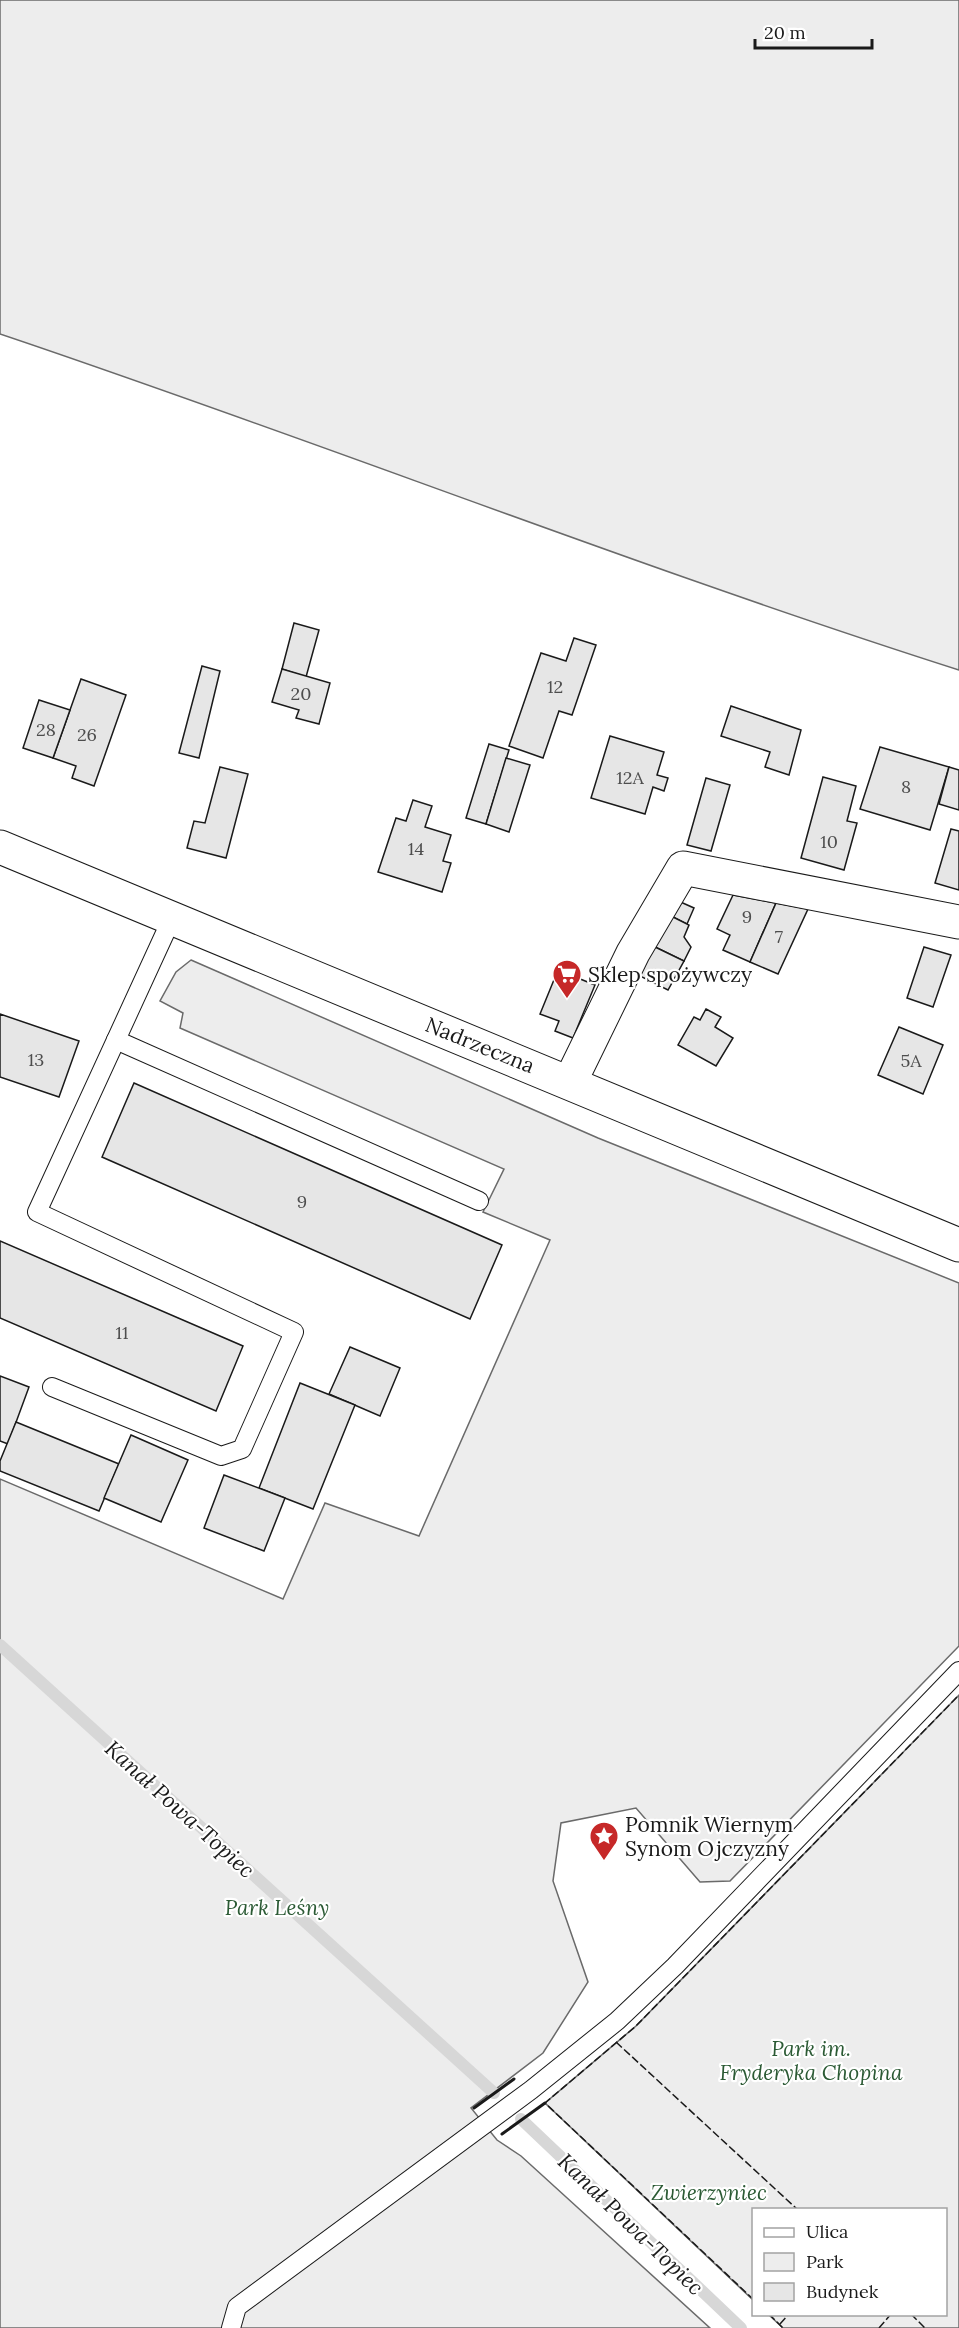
<svg xmlns="http://www.w3.org/2000/svg" width="959" height="2328" viewBox="0 0 959 2328" font-family="Lora,serif">
<style>
.green{fill:#ededed;stroke:#6a6a6a;stroke-width:1.5}
.lines{fill:none;stroke-linecap:round;stroke-linejoin:round}
.stream{stroke:#d7d7d7;stroke-width:12}
.building{fill:#e6e6e6;stroke:#1a1a1a;stroke-width:1.5}
.lane-casing{stroke:#1a1a1a;stroke-width:20}
.street-casing{stroke:#1a1a1a;stroke-width:35}
.lane{stroke:#fff;stroke-width:18}
.street{stroke:#fff;stroke-width:33}
.fence{stroke:#1a1a1a;stroke-width:1.5;stroke-dasharray:8 3;stroke-linecap:butt}
.wall{stroke:#1a1a1a;stroke-width:3}
.labels{text-anchor:middle;dominant-baseline:central;stroke-width:4.5;stroke-linejoin:round;paint-order:stroke}
.number-label{font-size:18px;fill:#4d4d4d}
.poi-label{font-size:21px;fill:#1a1a1a;stroke:#fff;text-anchor:start}
.street-label{font-size:21px;fill:#1a1a1a;stroke:#fff}
.park-label{font-size:21px;font-style:italic;fill:#2b5a34;stroke:#fff}
.water-label{font-size:22px;font-style:italic;fill:#1a1a1a;stroke:#fff}
</style>
<rect width="100%" height="100%" fill="#fff"/>
<!-- green -->
<g class="green">
<path d="M0 0H959V670C636 567 321 442 0 334Z"/>
<path d="M191 960 598 1138 959 1283V1646L730 1881 700 1882 636 1808 561 1823 553 1881 588 1982 543 2053 471 2108 497 2140 521 2156 710 2328H0V1479L283 1599 325 1503 419 1536 550 1240 483 1212 504 1169 180 1028 183 1013 160 1001 176 972Z"/>
<path d="M959 1695V2328H783L769 2315 946 2314V2210H754L753 2300 545 2103 636 2026Z"/>
</g>
<g class="lines">
<!-- stream -->
<g class="stream">
<path d="M0 1645 494 2093"/>
<path d="M521 2119 741 2328"/>
</g>
</g>
<!-- building -->
<g class="building">
<path d="M294 623 319 630 306 677 282 669Z"/>
<path d="M574 638 596 645 572 715 559 711 543 758 509 746 541 653 566 661Z"/>
<path d="M202 666 220 671 199 758 179 753Z"/>
<path d="M282 669 330 683 319 724 296 718 299 710 272 702Z"/>
<path d="M81 679 126 695 94 786 72 778 76 766 53 758Z"/>
<path d="M39 700 70 710 53 758 23 748Z"/>
<path d="M731 706 801 730 789 775 765 767 770 752 721 736Z"/>
<path d="M610 736 664 752 657 775 668 778 664 791 653 787 645 814 591 798Z"/>
<path d="M489 744 509 750 486 824 466 818Z"/>
<path d="M880 747 949 767 930 830 860 809Z"/>
<path d="M506 758 530 765 509 832 486 824Z"/>
<path d="M220 767 248 774 226 858 187 848 194 821 205 823Z"/>
<path d="M949 767 959 770V810L939 804Z"/>
<path d="M823 777 856 786 847 821 857 823 844 870 801 858Z"/>
<path d="M706 778 730 785 711 851 687 845Z"/>
<path d="M413 800 432 806 425 827 451 835 443 861 451 863 442 892 378 872 396 818 406 821Z"/>
<path d="M951 829 959 831V890L935 883Z"/>
<path d="M733 895 776 903 750 962 723 950 730 935 717 929Z"/>
<path d="M676 900 694 908 687 924 669 915Z"/>
<path d="M776 903 808 909 778 974 750 962Z"/>
<path d="M669 915 689 925 684 937 691 947 684 961 653 946Z"/>
<path d="M653 946 684 961 668 990 638 975Z"/>
<path d="M924 947 951 955 933 1007 907 998Z"/>
<path d="M558 970 595 985 573 1038 555 1031 559 1021 540 1014Z"/>
<path d="M706 1009 721 1017 715 1027 733 1038 716 1066 678 1045 694 1017 700 1020Z"/>
<path d="M0 1014 79 1041 59 1097 0 1077Z"/>
<path d="M899 1027 943 1045 923 1094 878 1075Z"/>
<path d="M134 1083 502 1245 470 1319 102 1157Z"/>
<path d="M0 1241 243 1346 216 1411 0 1318Z"/>
<path d="M350 1347 400 1368 380 1416 329 1394Z"/>
<path d="M0 1376 29 1387 8 1444 0 1441Z"/>
<path d="M300 1383 355 1405 313 1509 259 1488Z"/>
<path d="M16 1422 119 1464 99 1511 0 1471V1461Z"/>
<path d="M131 1435 188 1460 161 1522 104 1498Z"/>
<path d="M224 1475 285 1498 264 1551 204 1528Z"/>
</g>
<g class="lines">
<!-- lane casing -->
<g class="lane-casing">
<g id="lane">
<path d="M116 1040 479 1201"/>
<path d="M52 1387 221 1456 242 1449 294 1332 37 1212 172 918"/>
<path d="M231 2328 237 2307 531 2090 617 2021 675 1966 959 1671"/>
</g>
</g>
<!-- street casing -->
<g class="street-casing">
<g id="street">
<path d="M0 847 959 1245"/>
<path d="M570 1082 633 953 683 868 959 922"/>
</g>
</g>
<!-- lane -->
<use href="#lane" class="lane"/>
<!-- street -->
<use href="#street" class="street"/>
<!-- fence -->
<g class="fence">
<path d="M616 2042 798 2210"/>
<path d="M754 2300 545 2103 636 2026 959 1695"/>
<path d="M769 2314 783 2328"/>
<path d="M911 2314 925 2328"/>
<path d="M780 2324 789 2314"/>
<path d="M879 2328 891 2314"/>
</g>
<!-- wall -->
<g class="wall">
<path d="M474 2108 514 2079"/>
<path d="M502 2134 545 2103"/>
</g>
</g>
<!-- icons -->
<defs>
<g id="supermarket-pin" transform="scale(1.5)"><path d="M0 17L-7.5 6A9.5 9.5 0 1 1 7.5 6Z" fill="#c62828" stroke="#fff"/><path d="M-6-5.5h2.5l.6 2H6L4.5 2H-2.5L-4.4-4H-6ZM-1.5 3.2a1.3 1.3 0 1 0 .1 0ZM3 3.2a1.3 1.3 0 1 0 .1 0Z" fill="#fff"/></g>
<g id="sight-pin" transform="scale(1.5)"><path d="M0 17L-7.5 6A9.5 9.5 0 1 1 7.5 6Z" fill="#c62828" stroke="#fff"/><path d="M0-6L1.8-2.2L6-1.7L2.9 1.2L3.7 5.4L0 3.3L-3.7 5.4L-2.9 1.2L-6-1.7L-1.8-2.2Z" fill="#fff"/></g>
</defs>
<g fill-rule="evenodd">
<use href="#supermarket-pin" x="567" y="974"/>
<use href="#sight-pin" x="604" y="1836"/>
</g>
<g class="labels">
<!-- number labels -->
<g class="number-label">
<text x="555" y="686">12</text>
<text x="301" y="693">20</text>
<text x="46" y="729">28</text>
<text x="87" y="734">26</text>
<text x="630" y="777">12A</text>
<text x="906" y="786">8</text>
<text x="829" y="841">10</text>
<text x="416" y="848">14</text>
<text x="747" y="916">9</text>
<text x="779" y="936">7</text>
<text x="36" y="1059">13</text>
<text x="911" y="1060">5A</text>
<text x="302" y="1201">9</text>
<text x="122" y="1332">11</text>
</g>
<!-- poi labels -->
<g class="poi-label">
<text x="588" y="974">Sklep spożywczy</text>
<text x="625" y="1824">Pomnik Wiernym<tspan x="625" dy="24">Synom Ojczyzny</tspan></text>
</g>
<!-- street labels -->
<g class="street-label">
<text transform="translate(480 1045) rotate(22)">Nadrzeczna</text>
</g>
<!-- park labels -->
<g class="park-label">
<text x="277" y="1907">Park Leśny</text>
<text x="811" y="2048">Park im.<tspan x="811" dy="24">Fryderyka Chopina</tspan></text>
<text x="709" y="2192">Zwierzyniec</text>
</g>
<!-- water labels -->
<g class="water-label">
<text transform="translate(180 1809) rotate(42)">Kanał Powa-Topiec</text>
<text transform="translate(631 2224) rotate(44)">Kanał Powa-Topiec</text>
</g>
</g>
<!-- legend -->
<rect x="752" y="2208" width="195" height="108" fill="#ffffff" stroke="#a3a3a3" stroke-width="1.5"/>
<rect x="764" y="2228" width="30" height="9" fill="#ffffff" stroke="#a3a3a3" stroke-width="1.5"/>
<text x="806" y="2238" font-size="18" fill="#1a1a1a">Ulica</text>
<rect x="764" y="2253" width="30" height="18" fill="#ededed" stroke="#a3a3a3" stroke-width="1.5"/>
<text x="806" y="2268" font-size="18" fill="#1a1a1a">Park</text>
<rect x="764" y="2283" width="30" height="18" fill="#e6e6e6" stroke="#a3a3a3" stroke-width="1.5"/>
<text x="806" y="2298" font-size="18" fill="#1a1a1a">Budynek</text>
<!-- scale -->
<path d="M755 39v9h117v-9" fill="none" stroke="#1a1a1a" stroke-width="3"/>
<text x="764" y="39" font-size="18" fill="#1a1a1a" stroke="#ffffff" stroke-width="4.5" paint-order="stroke">20 m</text>
</svg>
